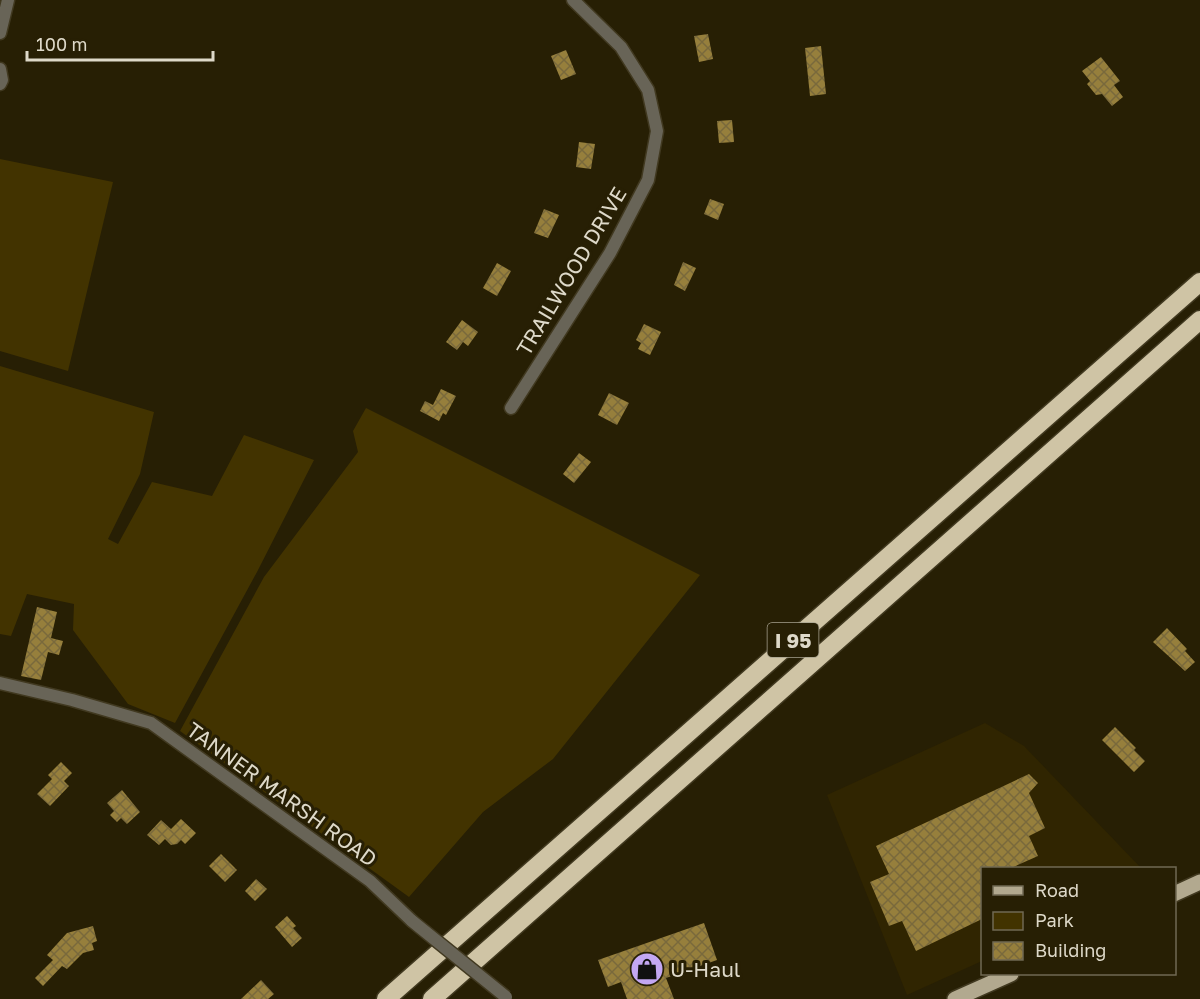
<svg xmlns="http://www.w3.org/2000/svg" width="1200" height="999" viewBox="0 0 1200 999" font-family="'Golos Text',sans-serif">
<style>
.built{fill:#302501}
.green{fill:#423300}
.building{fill:url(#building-cross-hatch)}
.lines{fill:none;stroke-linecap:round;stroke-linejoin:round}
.minor-casing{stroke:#413920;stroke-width:15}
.primary-casing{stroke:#413920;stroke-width:18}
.motorway-casing{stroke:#413920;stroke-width:21}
.minor{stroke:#686457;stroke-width:12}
.primary{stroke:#b2a98f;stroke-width:15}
.motorway{stroke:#cfc4a5;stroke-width:18}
.minor-bridge-casing{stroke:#413920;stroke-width:15;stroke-linecap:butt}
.minor-bridge{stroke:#686457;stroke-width:12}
.labels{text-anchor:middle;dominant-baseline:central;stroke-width:6;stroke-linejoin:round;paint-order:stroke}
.shield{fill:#271f04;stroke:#a7a18e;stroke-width:1.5}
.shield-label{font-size:20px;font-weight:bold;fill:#ded9c9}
.street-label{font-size:21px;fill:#ded9c9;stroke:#271f04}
.poi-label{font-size:21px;fill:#ded9c9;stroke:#271f04;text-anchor:start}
</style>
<defs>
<pattern id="building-cross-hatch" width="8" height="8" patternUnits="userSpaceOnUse" patternTransform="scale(1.5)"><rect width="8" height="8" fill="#967f3c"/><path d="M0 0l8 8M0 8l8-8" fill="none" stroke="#79693c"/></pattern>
</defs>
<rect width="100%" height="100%" fill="#271f04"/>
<!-- built -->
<path class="built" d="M985 723 1024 746 1141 868H982V961L907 995 827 795Z"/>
<!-- green -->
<g class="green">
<path d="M0 159 113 182 68 371 0 351Z"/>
<path d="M0 366 154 412 140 474 108 539 118 544 152 482 212 496 244 435 314 460 257 572 175 723 128 704 73 630 74 604 27 594 11 636 0 634Z"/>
<path d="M366 408 700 575 553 759 483 812 409 897 180 731 264 577 358 452 353 431Z"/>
</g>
<!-- building -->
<g class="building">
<path d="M708 34 713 59 699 62 694 36Z"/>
<path d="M821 46 826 94 810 96 805 48Z"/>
<path d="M566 50 576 74 561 80 551 56Z"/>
<path d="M1101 57 1120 81 1114 85 1123 97 1112 106 1102 94 1096 95 1087 84 1090 81 1082 71Z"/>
<path d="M732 120 734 142 719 143 717 121Z"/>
<path d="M579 142 595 144 591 169 576 167Z"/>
<path d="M710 199 724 204 718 220 704 214Z"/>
<path d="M544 209 559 215 548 238 534 233Z"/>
<path d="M683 262 696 268 685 291 674 285Z"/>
<path d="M497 263 511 271 497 296 483 288Z"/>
<path d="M462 320 478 332 468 346 463 342 457 350 446 342Z"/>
<path d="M644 324 661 332 650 355 638 349 641 343 636 340Z"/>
<path d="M441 389 456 396 446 415 443 413 439 421 420 411 425 401 433 405Z"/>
<path d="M609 393 629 403 617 425 598 415Z"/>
<path d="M579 453 591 462 574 483 563 474Z"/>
<path d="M37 607 57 612 51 638 63 641 59 655 48 652 41 680 21 676Z"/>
<path d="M1167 628 1187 649 1185 651 1195 662 1185 671 1153 642Z"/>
<path d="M1115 727 1136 748 1134 750 1145 761 1134 772 1102 740Z"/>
<path d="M61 762 72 773 64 781 69 786 50 806 37 794 52 779 48 775Z"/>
<path d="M1029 774 1038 783 1029 793 1045 828 1029 836 1038 856 1011 868H982V919L916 951 902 921 889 926 870 882 889 874 876 846Z"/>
<path d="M122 790 140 812 127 824 121 818 117 822 110 815 114 811 107 803Z"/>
<path d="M181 819 196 833 185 844 181 840 177 844 171 845 165 839 159 845 147 835 161 820 171 829Z"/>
<path d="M221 854 237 870 225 882 209 866Z"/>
<path d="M256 879 267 889 255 901 245 891Z"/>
<path d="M287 916 296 926 293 928 302 938 292 947 275 927Z"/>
<path d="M704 923 717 960 666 978 674 999H627L621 982 608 987 598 960Z"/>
<path d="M93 926 97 941 92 943 94 950 83 953 67 969 62 966 43 986 35 978 53 960 47 955 67 933Z"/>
<path d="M261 980 274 994 268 999H241Z"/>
</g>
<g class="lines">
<!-- minor casing -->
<g class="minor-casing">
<g id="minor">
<path d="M0 33 8 0"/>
<path d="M0 69 2 80 0 84"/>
<path d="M511 408 610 253 648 180 657 131 648 90 621 47 573 0"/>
<path d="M0 683 72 700 151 723 370 881 412 921"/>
</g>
</g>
<!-- primary casing -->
<g class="primary-casing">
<g id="primary">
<path d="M1174 894 1200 882"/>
<path d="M955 999 1011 974"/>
</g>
</g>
<!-- motorway casing -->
<g class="motorway-casing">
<g id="motorway">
<path d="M386 999 1200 282"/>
<path d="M432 999 1200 320"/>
</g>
</g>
<!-- minor -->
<use href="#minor" class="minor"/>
<!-- primary -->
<use href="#primary" class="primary"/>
<!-- motorway -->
<use href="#motorway" class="motorway"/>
<!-- minor-bridge casing -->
<g class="minor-bridge-casing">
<path id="minor-bridge" d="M412 921 506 997"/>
</g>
<!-- minor-bridge -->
<use href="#minor-bridge" class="minor-bridge"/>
</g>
<!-- icons -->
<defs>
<g id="shop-disc" transform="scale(1.725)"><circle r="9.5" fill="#c3a7f2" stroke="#271f04"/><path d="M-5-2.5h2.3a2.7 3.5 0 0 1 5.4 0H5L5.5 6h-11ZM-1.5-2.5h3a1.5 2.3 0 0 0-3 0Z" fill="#111"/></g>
</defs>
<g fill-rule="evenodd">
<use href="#shop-disc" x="647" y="969"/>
</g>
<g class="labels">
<!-- shield labels -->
<rect class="shield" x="767.5" y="623" width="51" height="34" rx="4.5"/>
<g class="shield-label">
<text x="793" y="640">I 95</text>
</g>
<!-- street labels -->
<g class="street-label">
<text transform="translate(571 271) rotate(-59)">TRAILWOOD DRIVE</text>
<text transform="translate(282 794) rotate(36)">TANNER MARSH ROAD</text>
</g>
<!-- poi labels -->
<g class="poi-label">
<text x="670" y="969">U-Haul</text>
</g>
</g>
<!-- legend -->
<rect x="981" y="867" width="195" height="108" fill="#271f04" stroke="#706953" stroke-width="1.5"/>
<rect x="993" y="886" width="30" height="9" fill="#b2a98f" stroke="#706953" stroke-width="1.5"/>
<text x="1035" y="897" font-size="18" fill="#ded9c9">Road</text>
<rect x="993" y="912" width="30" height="18" fill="#423300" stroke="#706953" stroke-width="1.5"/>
<text x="1035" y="927" font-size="18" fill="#ded9c9">Park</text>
<rect x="993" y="942" width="30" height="18" fill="url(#building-cross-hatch)" stroke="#706953" stroke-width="1.5"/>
<text x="1035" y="957" font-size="18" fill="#ded9c9">Building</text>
<!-- scale -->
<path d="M27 51v9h186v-9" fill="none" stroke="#ded9c9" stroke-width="3"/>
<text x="36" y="51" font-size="18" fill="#ded9c9" stroke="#271f04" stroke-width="4.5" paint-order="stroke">100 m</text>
</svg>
